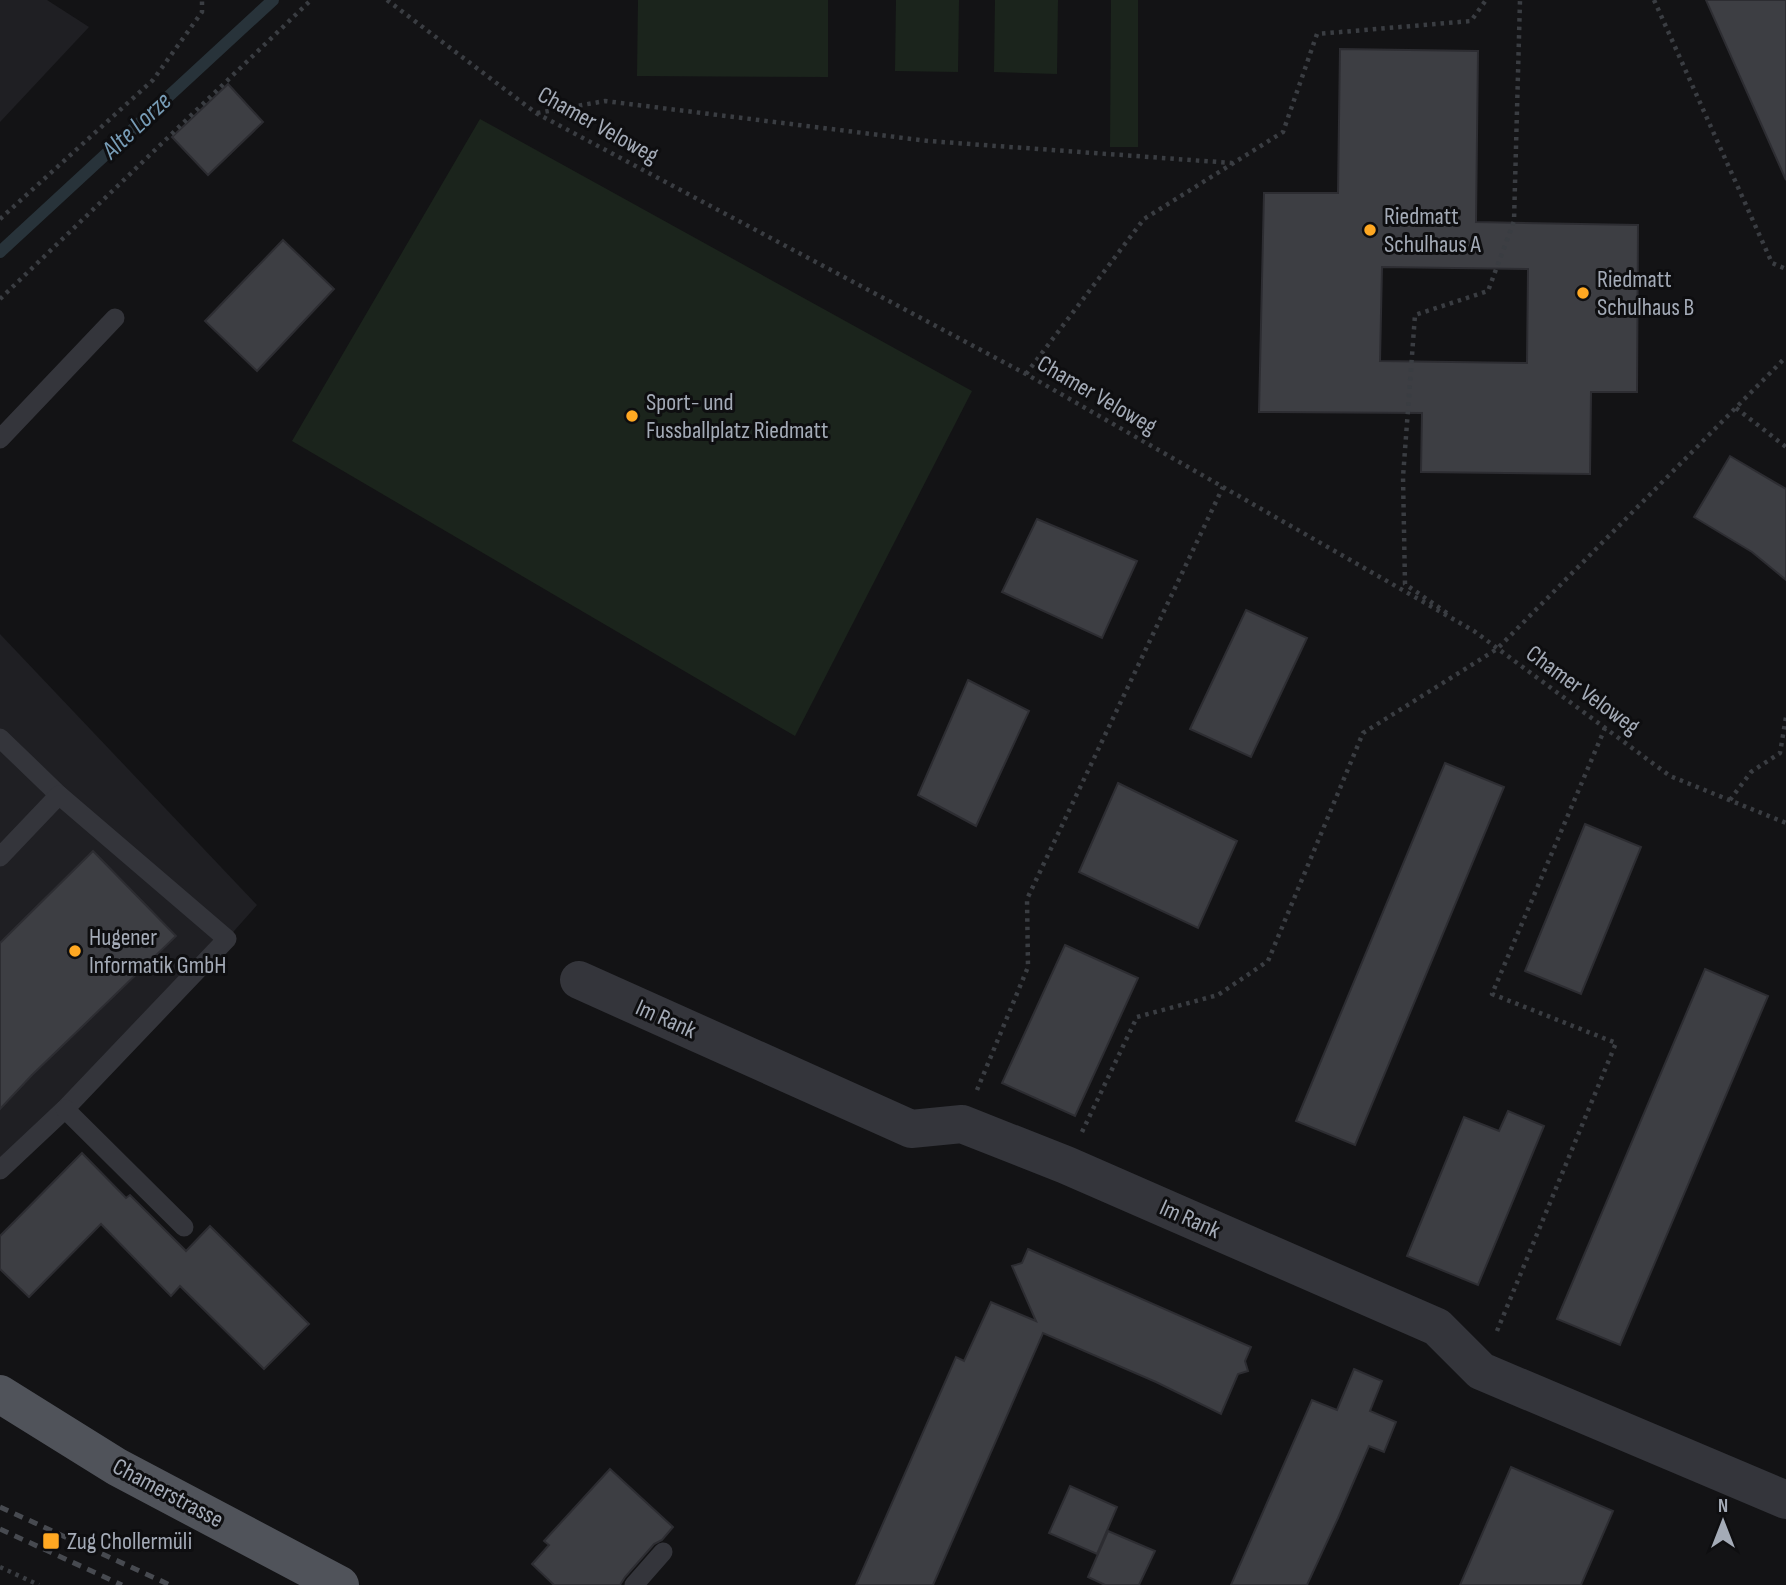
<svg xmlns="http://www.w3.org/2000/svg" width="1786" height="1585" viewBox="0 0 1786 1585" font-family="'Sofia Sans Condensed',sans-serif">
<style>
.built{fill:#1f1f23}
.green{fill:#1b241c}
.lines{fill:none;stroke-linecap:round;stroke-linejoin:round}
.stream{stroke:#28333a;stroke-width:12}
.building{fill:#3d3e43;stroke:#2d2d32;stroke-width:2;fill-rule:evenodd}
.path{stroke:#3a3d42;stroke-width:4.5;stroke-dasharray:3.5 5;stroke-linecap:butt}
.lane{stroke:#34353b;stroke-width:19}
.street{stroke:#34353b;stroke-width:38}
.primary{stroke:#50535a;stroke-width:38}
.rail{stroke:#474a50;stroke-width:5;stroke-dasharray:9 7;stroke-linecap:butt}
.poi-dot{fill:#ffa822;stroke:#0e0e10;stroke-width:2.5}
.labels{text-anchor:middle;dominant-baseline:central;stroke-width:6;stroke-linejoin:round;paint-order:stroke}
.street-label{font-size:24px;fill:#a4abb7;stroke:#0e0e10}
.poi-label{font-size:24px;fill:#a4abb7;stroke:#0e0e10;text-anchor:start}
.water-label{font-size:26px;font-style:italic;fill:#779cb6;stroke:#0e0e10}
</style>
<rect width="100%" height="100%" fill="#131315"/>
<!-- built -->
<g class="built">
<path d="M0 0H47L89 27 0 122Z"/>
<path d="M0 634 257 905 227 939 0 1170Z"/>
</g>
<!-- green -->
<g class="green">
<path d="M638 0H828V77L637 76Z"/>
<path d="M896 0H959L958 72 895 71Z"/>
<path d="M995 0H1058L1057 74 994 72Z"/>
<path d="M1111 0H1138V147H1110Z"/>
<path d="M480 119 972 391 795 736 292 441Z"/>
</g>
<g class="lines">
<!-- stream -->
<path class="stream" d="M0 252 273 0"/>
</g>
<!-- building -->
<g class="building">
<path d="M1706 0H1786V180Z"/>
<path d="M1340 49 1478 51 1476 222 1638 225 1637 392H1591L1590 474 1421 472 1422 413 1259 412 1264 193H1338ZM1382 267 1528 269 1527 363 1380 361Z"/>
<path d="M228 84 263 122 208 175 172 137Z"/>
<path d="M283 240 334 289 257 371 205 321Z"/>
<path d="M1730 456 1786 489V580L1752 552 1694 517Z"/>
<path d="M1037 519 1137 561 1102 638 1002 592Z"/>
<path d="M1246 610 1307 638 1251 757 1190 729Z"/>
<path d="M968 680 1029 711 976 826 918 795Z"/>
<path d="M1445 763 1504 787 1355 1145 1296 1121Z"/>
<path d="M1118 783 1237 841 1198 928 1079 872Z"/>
<path d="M1585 824 1641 847 1581 994 1525 971Z"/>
<path d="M93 851 176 936 32 1075 0 1109V943Z"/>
<path d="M1065 945 1138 978 1075 1116 1002 1083Z"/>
<path d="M1705 969 1768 996 1620 1345 1557 1319Z"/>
<path d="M1508 1111 1544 1126 1478 1285 1407 1256 1464 1117 1499 1131Z"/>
<path d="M82 1153 126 1198 130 1195 186 1251 210 1226 309 1324 264 1369 180 1286 171 1296 101 1224 29 1297 0 1269V1236Z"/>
<path d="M1028 1249 1251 1347 1245 1361 1248 1371 1238 1374 1221 1414 1156 1382 1043 1333 933 1585H856L956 1357 964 1361 991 1302 1036 1321 1012 1266 1022 1263Z"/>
<path d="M1354 1369 1382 1381 1370 1411 1396 1422 1384 1452 1369 1446 1338 1518 1307 1585H1231L1312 1400 1337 1410Z"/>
<path d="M1511 1467 1613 1511 1581 1585H1460Z"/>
<path d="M610 1469 673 1527 662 1540 654 1544 625 1577 620 1585H554L532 1564 549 1545 544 1541Z"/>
<path d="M1070 1486 1117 1507 1097 1554 1049 1533Z"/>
<path d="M1108 1531 1155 1551 1139 1585H1105L1088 1577Z"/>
</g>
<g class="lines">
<!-- path -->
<g class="path">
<path d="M387 0 536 113 1026 374 1474 631 1670 776 1786 823"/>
<path d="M1654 0 1772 263 1786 269"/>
<path d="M537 113 605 101 928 141 1232 163"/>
<path d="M0 219 153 80 202 12V0"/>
<path d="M0 299 311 0"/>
<path d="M1026 374 1144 219 1283 132 1317 34 1471 21 1486 0"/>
<path d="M1736 408 1786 447"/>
<path d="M1447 613 1405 584 1403 477 1415 315 1488 291 1514 221 1520 0"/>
<path d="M1730 800 1751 772 1780 753 1786 717"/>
<path d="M977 1090 1028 967 1027 899 1223 487"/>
<path d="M1082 1132 1137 1017 1218 995 1268 961 1363 733 1497 649 1786 357"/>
<path d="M1497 1331 1616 1043 1492 994 1605 728"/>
<path d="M0 1567 39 1585"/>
</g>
<!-- lane -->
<g class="lane">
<path d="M0 439 115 318"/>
<path d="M0 738 59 795"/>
<path d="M0 857 59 795 227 939 65 1109 0 1170"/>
<path d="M65 1109 184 1227"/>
<path d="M634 1585 663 1552"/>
</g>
<!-- street -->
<path class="street" d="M579 980 911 1129 962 1124 1066 1165 1437 1327 1481 1371 1786 1500"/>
<!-- primary -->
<path class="primary" d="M0 1394 117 1467 340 1585"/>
<!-- rail -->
<g class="rail">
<path d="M0 1507 170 1585"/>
<path d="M0 1529 122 1585"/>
</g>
</g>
<!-- markers -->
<g class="poi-dot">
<circle cx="1370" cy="230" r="7"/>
<circle cx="1583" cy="293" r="7"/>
<circle cx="632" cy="416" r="7"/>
<circle cx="75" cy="951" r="7"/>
<rect x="42" y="1532" width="18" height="18" rx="3.5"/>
</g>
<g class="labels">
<!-- street labels -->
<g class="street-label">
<text transform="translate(598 125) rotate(29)">Chamer Veloweg</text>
<text transform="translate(1097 395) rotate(30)">Chamer Veloweg</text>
<text transform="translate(1583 690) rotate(36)">Chamer Veloweg</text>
<text transform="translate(666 1019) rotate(24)">Im Rank</text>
<text transform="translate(1190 1219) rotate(24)">Im Rank</text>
<text transform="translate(168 1493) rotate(28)">Chamerstrasse</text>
</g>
<!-- poi labels -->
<g class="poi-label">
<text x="1384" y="216">Riedmatt<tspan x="1384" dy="28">Schulhaus A</tspan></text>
<text x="1597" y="279">Riedmatt<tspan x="1597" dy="28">Schulhaus B</tspan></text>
<text x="646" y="402">Sport- und<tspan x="646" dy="28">Fussballplatz Riedmatt</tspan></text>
<text x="89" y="937">Hugener<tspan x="89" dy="28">Informatik GmbH</tspan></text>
<text x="67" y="1541">Zug Chollermüli</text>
</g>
<!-- water labels -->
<g class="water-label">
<text transform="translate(137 126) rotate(-43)">Alte Lorze</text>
</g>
</g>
<!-- north arrow -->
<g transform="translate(1723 1522)" stroke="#0e0e10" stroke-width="5" paint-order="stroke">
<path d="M0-5L12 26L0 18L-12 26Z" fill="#a4abb7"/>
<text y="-10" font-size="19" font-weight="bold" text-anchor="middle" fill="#a4abb7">N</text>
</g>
</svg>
